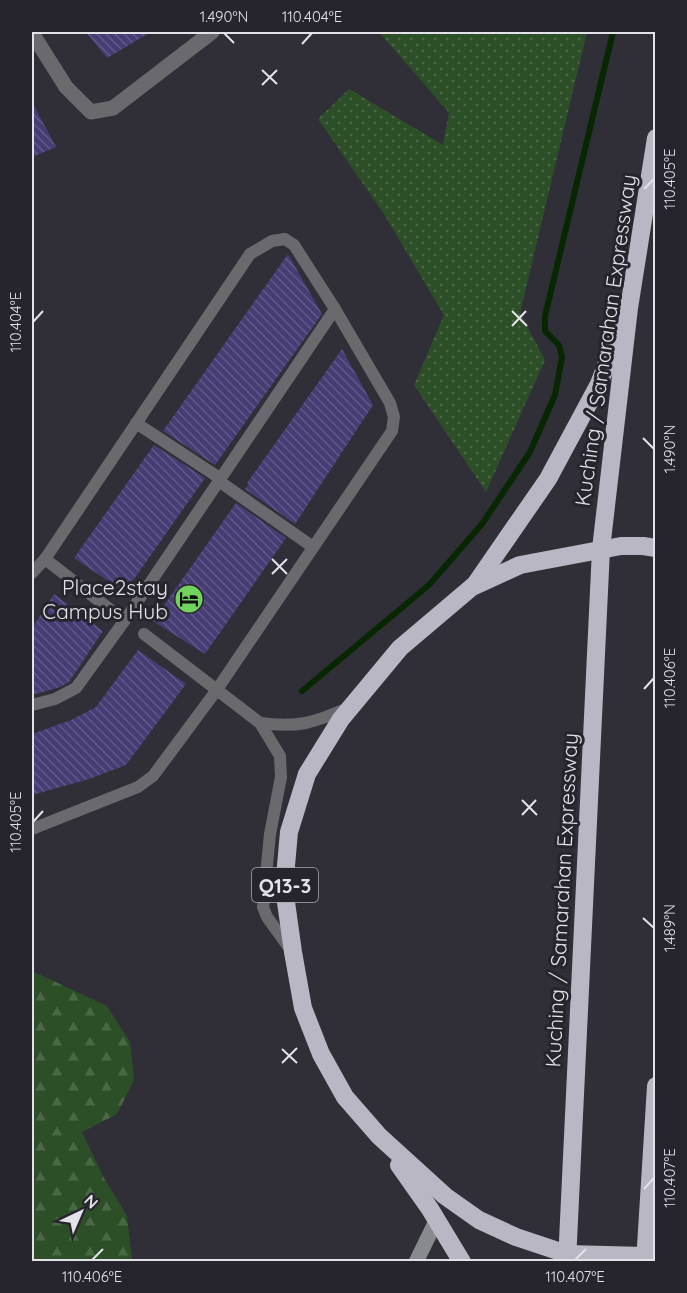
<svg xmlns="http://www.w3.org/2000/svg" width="687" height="1293" viewBox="0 0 687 1293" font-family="Quicksand,sans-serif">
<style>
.grass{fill:url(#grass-dots)}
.forest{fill:url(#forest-firs)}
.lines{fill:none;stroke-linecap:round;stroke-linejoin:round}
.stream{stroke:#072702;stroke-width:6}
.building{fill:url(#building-back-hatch)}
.lane{stroke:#69696e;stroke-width:12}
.street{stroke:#69696e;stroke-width:15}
.secondary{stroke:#898990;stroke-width:15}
.highway{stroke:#b8b7c3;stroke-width:18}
.ticks{fill:none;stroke:#e2e2e8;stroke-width:2}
.labels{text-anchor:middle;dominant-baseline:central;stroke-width:6;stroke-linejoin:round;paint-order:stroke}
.shield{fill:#26252e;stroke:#aaa9b0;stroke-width:1.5}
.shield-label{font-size:20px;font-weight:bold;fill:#e2e2e8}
.street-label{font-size:21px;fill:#e2e2e8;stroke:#26252e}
.poi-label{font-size:21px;fill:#e2e2e8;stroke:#26252e;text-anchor:end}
.neatline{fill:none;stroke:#e2e2e8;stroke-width:2}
.ticks-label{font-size:15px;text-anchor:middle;fill:#e2e2e8}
</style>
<defs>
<pattern id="grass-dots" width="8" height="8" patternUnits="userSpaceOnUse" patternTransform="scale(1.5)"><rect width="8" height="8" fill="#2d4f27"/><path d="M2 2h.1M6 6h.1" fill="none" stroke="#4b6846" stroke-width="1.8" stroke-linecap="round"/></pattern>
<pattern id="forest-firs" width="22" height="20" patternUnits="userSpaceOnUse" patternTransform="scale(1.5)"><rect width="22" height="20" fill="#2d4f27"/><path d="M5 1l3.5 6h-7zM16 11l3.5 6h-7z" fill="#4b6846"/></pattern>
<pattern id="building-back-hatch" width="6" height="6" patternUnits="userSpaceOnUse" patternTransform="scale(1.5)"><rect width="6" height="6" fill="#463d74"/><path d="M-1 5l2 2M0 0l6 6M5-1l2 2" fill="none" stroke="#605988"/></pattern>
</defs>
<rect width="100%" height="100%" fill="#302f38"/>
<!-- grass -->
<path class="grass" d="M379 32H587L520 313 545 360 486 492 414 385 444 315 384 214 318 119 349 89 443 145 449 113Z"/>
<!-- forest -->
<path class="forest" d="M32 971 107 1006 130 1042 134 1080 117 1114 82 1132 104 1178 127 1216 132 1261H32Z"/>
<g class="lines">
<!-- stream -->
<path class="stream" d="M302 691 429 585 482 524 530 452 555 395 562 357 559 345 545 331V316L613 32"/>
</g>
<!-- building -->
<g class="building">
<path d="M86 32H151L107 58Z"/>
<path d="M32 102 56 147 32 157Z"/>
<path d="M288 254 322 314 215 465 163 431Z"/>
<path d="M342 349 373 405 295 524 245 489 249 484 247 483Z"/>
<path d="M154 445 205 478 125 592 74 558Z"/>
<path d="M236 503 286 538 205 654 153 621Z"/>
<path d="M54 594 103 631 69 682 60 687 32 695V628Z"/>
<path d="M138 650 186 684 126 765 89 779 32 795V734L71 720 96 707Z"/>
</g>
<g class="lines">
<!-- lane -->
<g class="lane">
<path d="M136 423 215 475"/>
<path d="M223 484 313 547"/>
<path d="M45 559 116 614"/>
<path d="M32 573 45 559 250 254 272 241 285 239 294 245 335 309 390 403 394 417 392 431 216 691 153 776 138 787 32 829"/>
<path d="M144 634 260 723 280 756 281 777 270 834 263 907 267 917 290 949"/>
<path d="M32 705 55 699 76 688 125 620 335 309"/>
<path d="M260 723C298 728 313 723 348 708"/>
</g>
<!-- street -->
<path class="street" d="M32 33 66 87 91 112 113 108 212 32"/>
<!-- secondary -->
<path class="secondary" d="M416 1262 437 1219"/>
<!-- highway -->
<g class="highway">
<path d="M656 548 643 546H621L520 565 472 587 400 648 341 719 307 774 289 832 284 888 293 952 303 1008 321 1054 345 1097 379 1136 445 1196 479 1220 516 1237 567 1254 645 1256 656 1254"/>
<path d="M474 586 548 479 599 384 620 329"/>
<path d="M399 1165 430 1209 462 1262"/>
<path d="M567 1262 601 549 629 308 656 138"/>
<path d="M645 1262 656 1086"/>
</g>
</g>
<!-- ticks -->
<path class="ticks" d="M224 33 234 43M302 44 312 33M262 70 277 84M262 85 277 70M644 189 654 179M512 311 527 326M33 322 43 311M512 326 526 311M643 438 654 449M272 559 287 574M272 574 287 559M644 689 654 678M522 800 537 815M522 815 536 800M33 822 43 811M643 918 654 928M282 1049 297 1063M282 1063 297 1048M644 1189 654 1178M92 1260 103 1249M575 1260 586 1249"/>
<!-- icons -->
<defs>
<g id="hotel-disc" transform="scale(1.5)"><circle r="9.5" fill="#71d25e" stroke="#26252e"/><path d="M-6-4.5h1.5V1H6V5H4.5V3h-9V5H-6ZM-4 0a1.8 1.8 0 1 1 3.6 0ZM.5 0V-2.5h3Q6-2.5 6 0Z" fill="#111"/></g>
</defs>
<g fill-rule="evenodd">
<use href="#hotel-disc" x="189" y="599"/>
</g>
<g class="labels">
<!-- shield labels -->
<rect class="shield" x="252" y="868" width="66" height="34" rx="4.5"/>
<g class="shield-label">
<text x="285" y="885">Q13-3</text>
</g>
<!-- street labels -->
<g class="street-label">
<text transform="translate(605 340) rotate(-82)">Kuching / Samarahan Expressway</text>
<text transform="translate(561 900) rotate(-87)">Kuching / Samarahan Expressway</text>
</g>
<!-- poi labels -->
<g class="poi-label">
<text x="168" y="587">Place2stay<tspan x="168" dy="24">Campus Hub</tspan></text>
</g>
</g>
<!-- border -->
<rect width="687" height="1293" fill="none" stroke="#26252e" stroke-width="66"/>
<!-- north arrow -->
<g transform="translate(81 1212) rotate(44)" stroke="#26252e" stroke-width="4.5" paint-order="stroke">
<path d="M0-4.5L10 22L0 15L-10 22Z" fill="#e2e2e8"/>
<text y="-9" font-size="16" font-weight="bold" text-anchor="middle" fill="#e2e2e8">N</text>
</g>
<rect x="33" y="33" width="621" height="1227" class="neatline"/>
<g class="ticks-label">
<text x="224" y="22">1.490°N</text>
<text x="312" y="22">110.404°E</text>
<text transform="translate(670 179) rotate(-90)" y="5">110.405°E</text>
<text transform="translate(16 322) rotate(-90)" y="5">110.404°E</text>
<text transform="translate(670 449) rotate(-90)" y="5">1.490°N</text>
<text transform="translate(670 678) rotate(-90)" y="5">110.406°E</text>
<text transform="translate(16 822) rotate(-90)" y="5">110.405°E</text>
<text transform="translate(670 928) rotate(-90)" y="5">1.489°N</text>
<text transform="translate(670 1178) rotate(-90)" y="5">110.407°E</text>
<text x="92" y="1282">110.406°E</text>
<text x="575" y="1282">110.407°E</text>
</g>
</svg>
